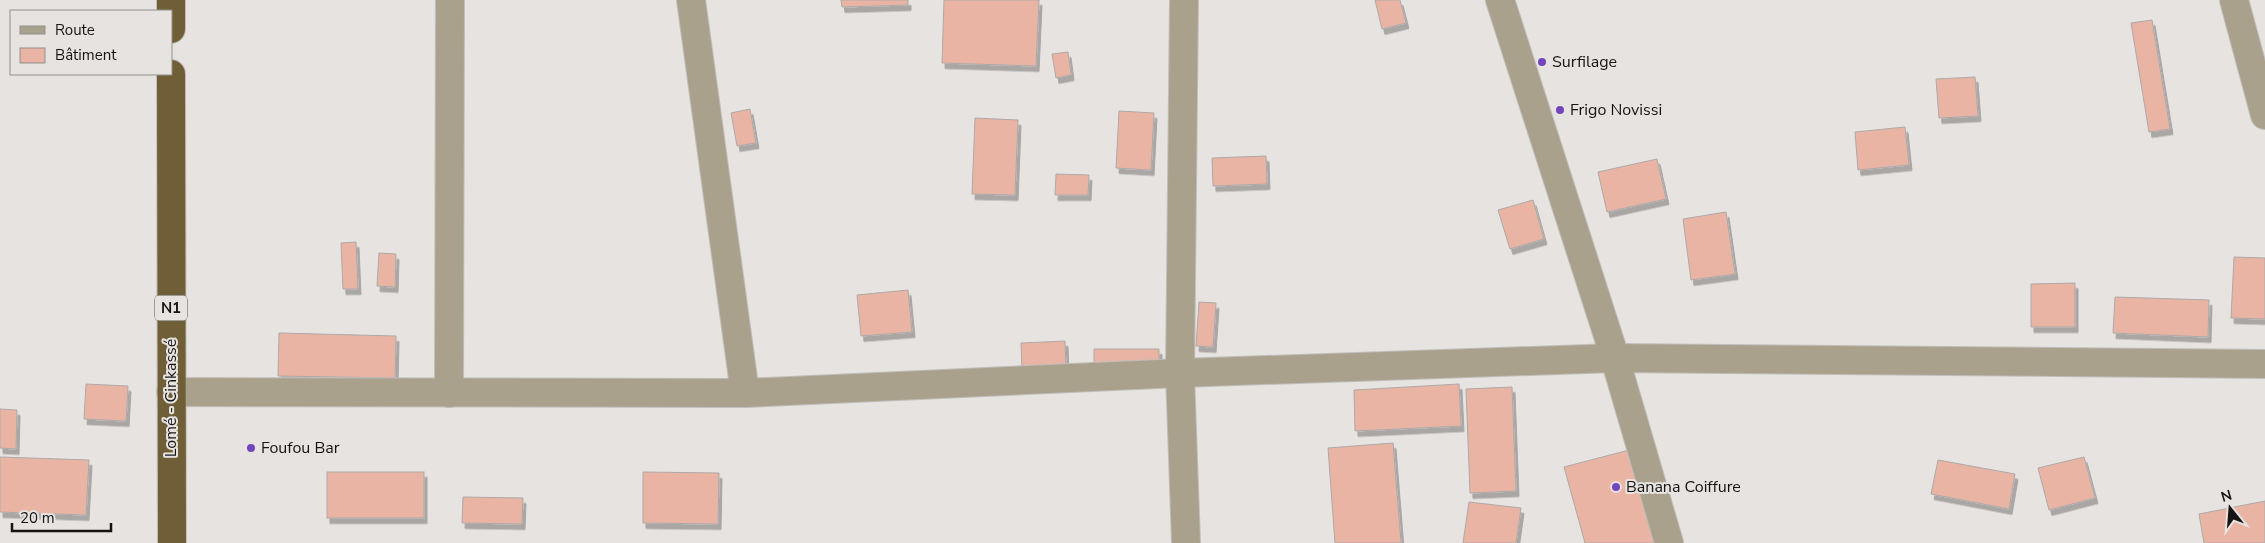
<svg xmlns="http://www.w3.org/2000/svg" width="2265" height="543" viewBox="0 0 2265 543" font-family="'Nunito Sans',sans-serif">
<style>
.building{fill:#eab4a4;stroke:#ada9a8;filter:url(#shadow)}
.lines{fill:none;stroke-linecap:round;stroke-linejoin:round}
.minor-casing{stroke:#c0bebb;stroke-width:30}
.trunk-casing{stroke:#c0bebb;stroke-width:30}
.minor{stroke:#aaa18d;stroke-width:28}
.trunk{stroke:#705f36;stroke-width:28}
.poi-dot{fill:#7345bd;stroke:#e6e3e0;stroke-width:2}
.labels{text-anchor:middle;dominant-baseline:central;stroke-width:4;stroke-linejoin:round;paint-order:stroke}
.shield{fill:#e6e3e0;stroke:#545250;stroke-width:1}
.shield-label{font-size:15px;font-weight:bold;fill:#151413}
.poi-label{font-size:16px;fill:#151413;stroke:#e6e3e0;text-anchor:start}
.street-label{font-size:16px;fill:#151413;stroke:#e6e3e0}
</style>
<defs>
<filter id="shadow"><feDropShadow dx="3" dy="5.5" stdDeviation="0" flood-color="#0004"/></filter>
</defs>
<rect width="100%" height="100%" fill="#e6e3e0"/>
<!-- building -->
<g class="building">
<path d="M841 0H908V5L842 7Z"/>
<path d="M944 0H1039L1036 66 942 63Z"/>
<path d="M1375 0H1400L1406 23 1382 29Z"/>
<path d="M2152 20 2170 129 2149 132 2131 23Z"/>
<path d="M1068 52 1071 75 1056 78 1052 54Z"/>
<path d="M1975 77 1978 116 1939 118 1936 79Z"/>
<path d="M750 109 756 143 737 146 731 113Z"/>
<path d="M1119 111 1154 113 1151 170 1116 168Z"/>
<path d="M975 118 1018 120 1015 195 972 194Z"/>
<path d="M1905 127 1909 165 1858 170 1855 132Z"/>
<path d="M1266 156 1267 184 1213 186 1212 158Z"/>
<path d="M1657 159 1666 199 1607 212 1598 172Z"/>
<path d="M1056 174 1089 175 1088 195H1055Z"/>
<path d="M1533 200 1544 239 1510 249 1498 210Z"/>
<path d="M1726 212 1735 274 1691 280 1683 219Z"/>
<path d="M356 242 358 289H343L341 243Z"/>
<path d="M379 253 396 254 395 287 377 286Z"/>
<path d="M2234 257 2265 258V319L2231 318Z"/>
<path d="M2075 283V327H2031V284Z"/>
<path d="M908 290 912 332 861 336 857 295Z"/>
<path d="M2115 297 2209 300 2208 337 2113 333Z"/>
<path d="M1199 302 1216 303 1213 347 1196 346Z"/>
<path d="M279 333 396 336 395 378 278 376Z"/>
<path d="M1065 341 1066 370 1022 371 1021 343Z"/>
<path d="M1094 349H1159V367L1094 368Z"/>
<path d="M86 384 128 386 126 421 84 419Z"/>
<path d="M1459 384 1461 426 1355 431 1354 390Z"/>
<path d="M1512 387 1516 491 1470 493 1466 389Z"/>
<path d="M0 409 17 410 16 449 0 448Z"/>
<path d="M1393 443 1401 543H1335L1328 448Z"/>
<path d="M1629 450 1654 543H1585L1564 467Z"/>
<path d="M0 457 89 460 86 515 0 512Z"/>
<path d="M2084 457 2095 498 2049 510 2038 468Z"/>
<path d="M1938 460 2015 474 2009 509 1931 494Z"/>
<rect x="327" y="472" width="97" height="46"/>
<path d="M643 472 719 473 718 524 643 523Z"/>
<path d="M463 497 523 498 522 524 462 523Z"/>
<path d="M2265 501V543H2204L2199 514Z"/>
<path d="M1469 502 1521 508 1516 543H1463Z"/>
</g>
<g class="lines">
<!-- minor casing -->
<g class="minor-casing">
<g id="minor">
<path d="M691 0 745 393"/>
<path d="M1184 0 1180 373 1186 543"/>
<path d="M1500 0 1611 345 1669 543"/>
<path d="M2234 0 2265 115"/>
<path d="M171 392 745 393 1180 373 1615 358 2265 364"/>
<path d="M449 393 450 0"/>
</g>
</g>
<!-- trunk casing -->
<g class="trunk-casing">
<g id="trunk">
<path d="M171 29V0"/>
<path d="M171 74 172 543"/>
</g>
</g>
<!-- minor -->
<use href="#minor" class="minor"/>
<!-- trunk -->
<use href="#trunk" class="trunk"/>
</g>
<!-- markers -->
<g class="poi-dot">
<circle cx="1542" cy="62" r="5"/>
<circle cx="1560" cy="110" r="5"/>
<circle cx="251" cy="448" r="5"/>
<circle cx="1616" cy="487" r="5"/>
</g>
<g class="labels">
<!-- shield labels -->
<rect class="shield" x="155" y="295.5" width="32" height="25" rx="4"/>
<g class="shield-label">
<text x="171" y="308">N1</text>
</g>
<!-- poi labels -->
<g class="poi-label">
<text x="1552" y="62">Surfilage</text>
<text x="1570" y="110">Frigo Novissi</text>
<text x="261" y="448">Foufou Bar</text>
<text x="1626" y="487">Banana Coiffure</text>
</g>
<!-- street labels -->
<g class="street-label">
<text transform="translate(171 398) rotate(-90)">Lomé - Cinkassé</text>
</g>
</g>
<!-- legend -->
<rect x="10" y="10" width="162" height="65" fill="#e6e3e0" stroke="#92908e"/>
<rect x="20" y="26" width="25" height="8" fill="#aaa18d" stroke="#92908e"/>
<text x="55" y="35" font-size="15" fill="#151413">Route</text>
<rect x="20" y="48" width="25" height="15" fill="#eab4a4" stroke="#92908e"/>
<text x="55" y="60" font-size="15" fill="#151413">Bâtiment</text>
<!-- north arrow -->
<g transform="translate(2230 508) rotate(343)" stroke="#e6e3e0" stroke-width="4" paint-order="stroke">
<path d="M0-4L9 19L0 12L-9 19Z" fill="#151413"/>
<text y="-8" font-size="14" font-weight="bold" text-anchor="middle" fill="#151413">N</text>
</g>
<!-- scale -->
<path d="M12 523v8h99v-8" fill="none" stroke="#151413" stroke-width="2.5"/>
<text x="20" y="523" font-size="15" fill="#151413" stroke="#e6e3e0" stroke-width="4" paint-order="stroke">20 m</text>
</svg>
